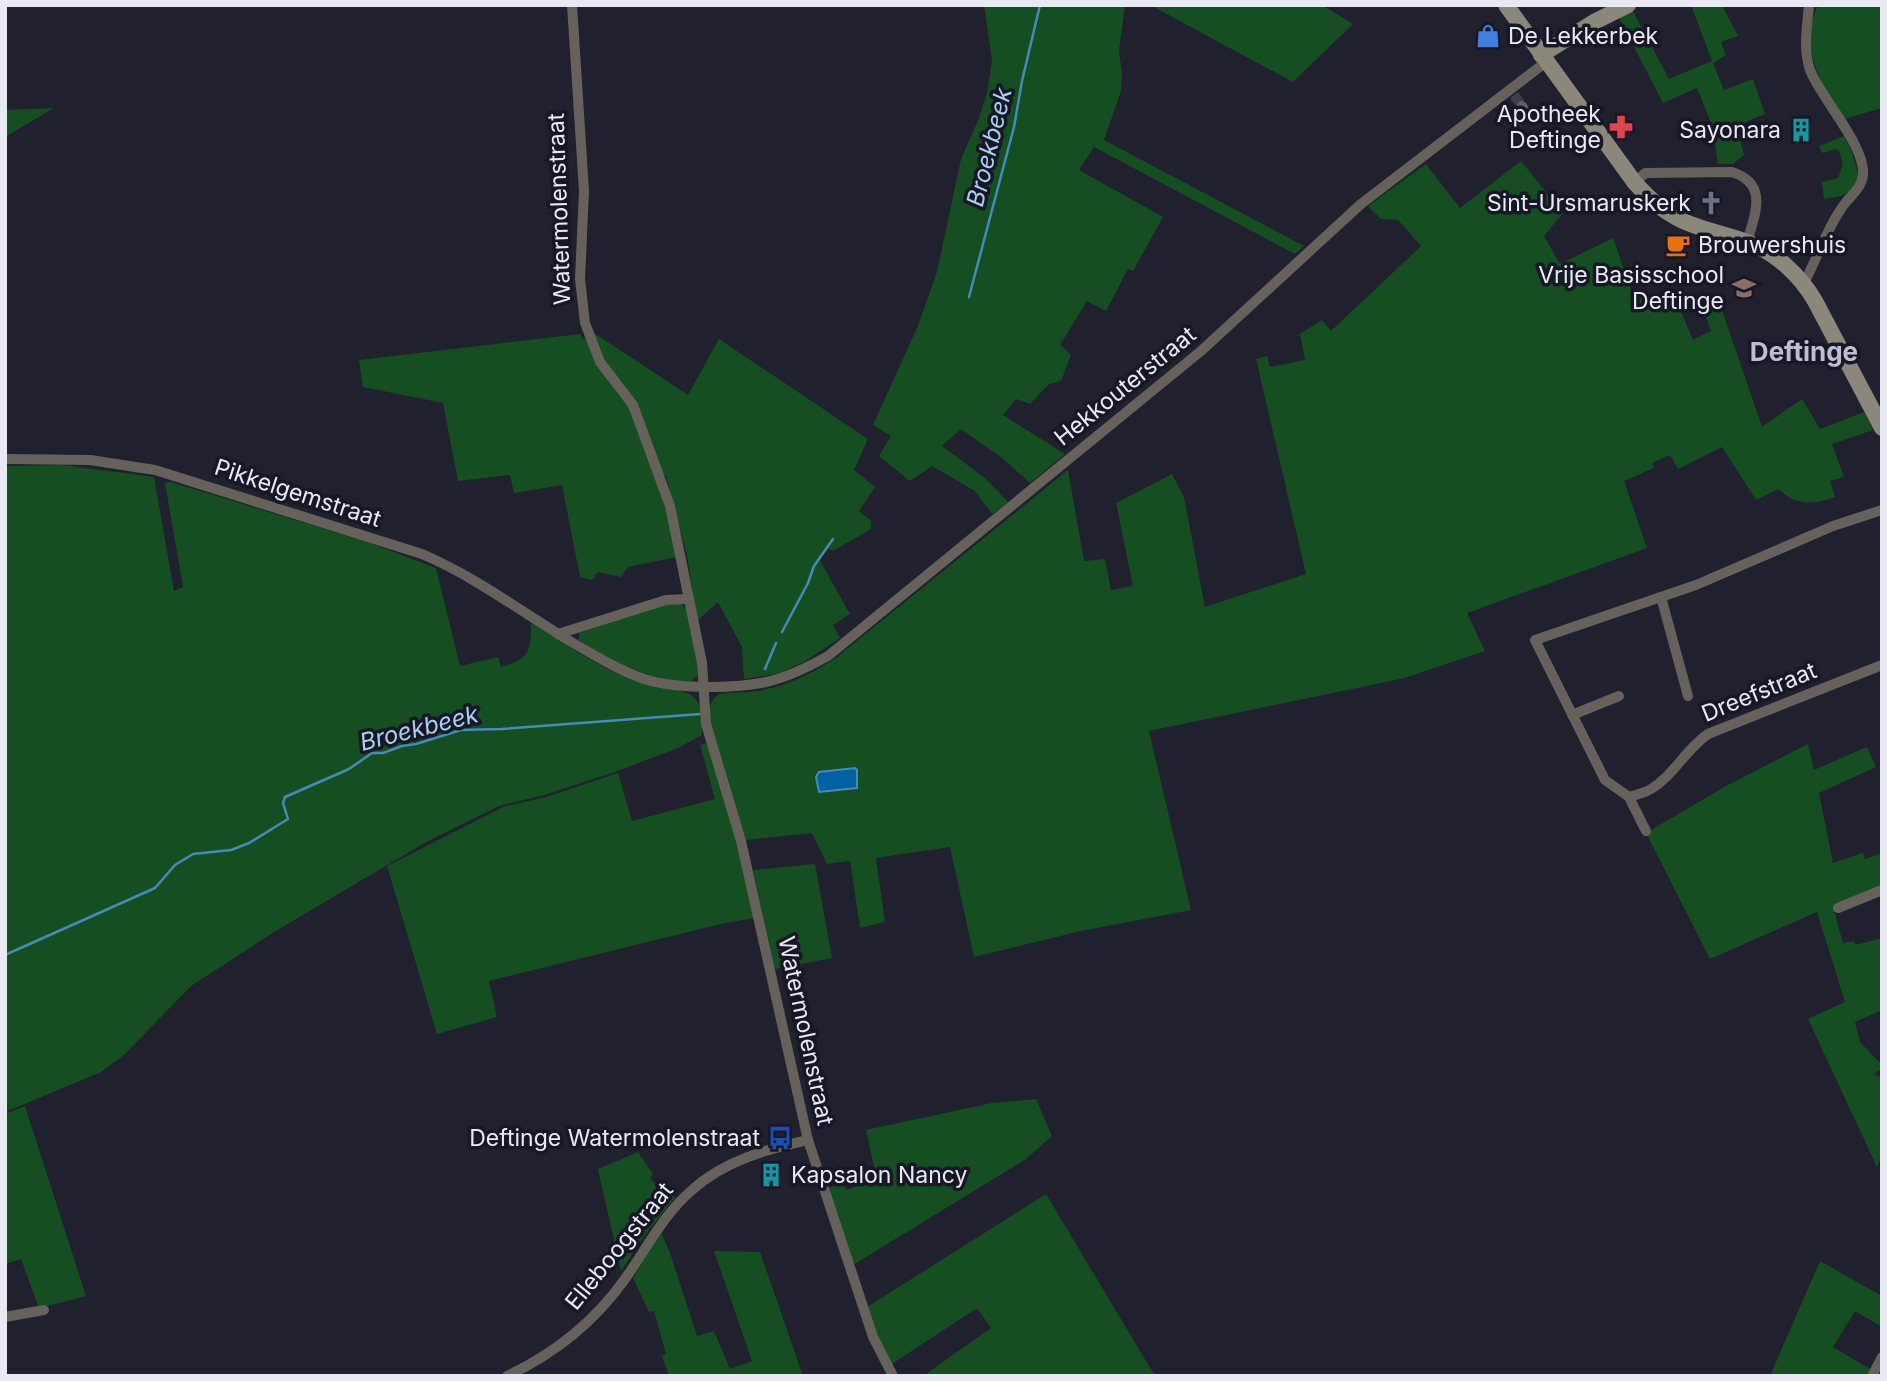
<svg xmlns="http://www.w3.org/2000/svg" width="1887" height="1381" viewBox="0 0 1887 1381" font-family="Inter,sans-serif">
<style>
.green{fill:#154e21}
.water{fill:#0162a1;stroke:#468aba;stroke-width:2}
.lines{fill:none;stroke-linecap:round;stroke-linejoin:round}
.stream{stroke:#468aba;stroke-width:2.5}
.street-tunnel{stroke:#3e3e4c;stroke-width:10;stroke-dasharray:10 5;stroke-linecap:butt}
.street{stroke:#66625b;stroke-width:10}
.secondary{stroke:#8c877b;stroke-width:16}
.labels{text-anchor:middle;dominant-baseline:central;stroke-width:7;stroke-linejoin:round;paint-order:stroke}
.poi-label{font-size:23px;fill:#e8e9f3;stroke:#171725;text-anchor:end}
.street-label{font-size:23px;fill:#e8e9f3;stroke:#171725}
.water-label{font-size:24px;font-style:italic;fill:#aacff2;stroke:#171725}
.quarter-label{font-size:26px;font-weight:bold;fill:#bdbed2;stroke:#171725}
</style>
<rect width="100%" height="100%" fill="#20202f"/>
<!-- green -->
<g class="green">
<path d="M984 5H1125L1119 51 1122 73 1121 91 1104 140 1304 246 1295 254 1094 147 1079 170 1163 217 1133 271 1128 269 1106 311 1087 301 1060 345 1071 355 1061 381 1049 384 1030 404 1016 399 1003 415 1065 454 1030 483 1002 458 961 429 942 446 985 478 1008 502 992 514 975 491 932 466 910 481 879 456 891 436 873 425 917 328 937 272 961 159 979 118 987 93 992 61Z"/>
<path d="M1150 5H1322L1353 24 1293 82Z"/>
<path d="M1691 5H1722L1738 36 1721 42 1726 55 1713 63 1724 90 1753 79 1765 114 1736 126 1744 155 1733 164H1718L1713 128 1697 88 1663 103 1618 16 1633 11 1669 79 1712 61Z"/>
<path d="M1819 5H1881L1882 108 1844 119C1826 91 1808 66 1811 32 1812 22 1813 13 1819 5Z"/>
<path d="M54 108 5 137V110Z"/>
<path d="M1844 136 1851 150 1859 176C1849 196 1845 196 1824 199L1822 182 1838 178 1843 164 1839 151 1835 149 1822 153 1819 146Z"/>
<path d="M1521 161 1563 213 1544 236 1560 264 1613 238 1634 298 1646 295 1650 306 1675 297 1693 340 1711 331 1705 314 1721 307 1762 427 1802 399 1820 429 1864 412 1873 430 1832 444 1844 477 1830 481 1835 497C1814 505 1795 506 1779 489L1756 500 1722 447 1678 469 1670 455 1652 463 1654 468 1624 481 1647 548 1467 613 1485 651 1405 678 1149 731 1191 910 1081 931 974 957 950 847 876 858 885 922 860 928 850 861 827 864 812 833 746 840C738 812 706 731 710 707 711 701 715 697 719 694 732 692 745 693 757 691 787 686 812 674 837 657L1068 470 1084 561 1105 559 1111 590 1133 586 1116 503 1172 474 1184 497 1205 607 1306 574 1256 359 1267 356 1270 367 1305 360 1300 334 1322 320 1331 331 1421 246 1398 220 1381 219 1368 206 1426 164 1460 208Z"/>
<path d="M594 333 688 395 719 339 868 439 854 470 875 487 859 511 871 521V529L833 551 827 548 819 559 850 614 833 625 840 638 804 662 777 674 744 679 742 647 718 602 697 621 687 555 666 476 656 478 666 510 677 557 632 566 627 568 621 577 598 572 592 580 580 577 562 485 514 493 510 475 458 481 443 403 363 387 359 360 580 334 583 340Z"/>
<path d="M63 465 154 477 174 591 183 587 165 483 171 482 370 543 436 568 460 666 498 657 501 667C530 659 531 651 531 623 564 643 596 666 632 680 648 686 684 687 695 698 703 707 702 723 702 735L678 748 612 773 544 795 499 806 428 841 274 932 191 986 124 1055 101 1072 5 1112V466Z"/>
<path d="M670 603C676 603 681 603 685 608 693 617 697 661 698 675L691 681C657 684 607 660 579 640V633Z"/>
<path d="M707 743 728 807 754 918 725 923 489 981 497 1017 437 1034 387 866 503 807 546 797 618 773 632 821 715 799 700 745Z"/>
<path d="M1808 744 1814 770 1867 747 1876 767 1819 793 1833 863 1863 853 1865 859 1879 854 1882 861V885L1833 907 1843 943 1854 941 1855 945 1882 938V1010L1855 1022 1860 1042 1882 1065V1069L1874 1074 1882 1078V1154L1877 1167 1808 1019 1845 1002 1817 912 1710 959 1646 833 1726 786Z"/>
<path d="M815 864 832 958 775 969 753 870Z"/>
<path d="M1036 1099 1052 1136 1026 1159 853 1265 828 1188 842 1184 847 1190 876 1176 866 1130 992 1103Z"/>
<path d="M25 1106 86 1296 39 1308 21 1259 5 1264V1114Z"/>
<path d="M638 1152 653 1174 650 1178 663 1192 667 1189 675 1198 645 1235 621 1271 598 1169Z"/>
<path d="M1046 1194 1155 1376H923L991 1328 977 1308 892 1364 879 1341 867 1307Z"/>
<path d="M661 1232 670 1253 697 1336 714 1331 730 1369 752 1361 714 1251 760 1252 803 1376H669L662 1356 666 1354 654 1311 649 1312 633 1278Z"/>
<path d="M1820 1261 1882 1296V1327L1855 1311 1833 1347 1870 1369 1866 1376H1770Z"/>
</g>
<!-- water -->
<path class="water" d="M855 768 857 770V788L819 792 816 777 819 772Z"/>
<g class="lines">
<!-- stream -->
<g class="stream">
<path d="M969 297 1014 127 1022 81 1040 5"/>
<path d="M782 632 808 583 814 566 833 539"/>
<path d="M765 669 776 643"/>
<path d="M5 955 155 888 175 865 193 854 231 850 249 843 288 819 283 803 285 797 349 769 372 753H383L402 746 416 744 461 730 502 729 700 714"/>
</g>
<!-- street-tunnel -->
<path class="street-tunnel" d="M1514 95 1522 106"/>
<!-- street -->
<g class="street">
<path d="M572 5 584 191 580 279 585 323 600 362 633 405 670 506 702 663 706 724 741 841 808 1140 873 1337 893 1376"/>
<path d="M1516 124 1525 111 1522 106"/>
<path d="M1635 183 1645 173 1732 172C1769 184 1755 214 1747 242"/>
<path d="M1804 283C1818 257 1828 225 1846 202 1853 194 1862 186 1863 175 1866 146 1820 97 1810 70 1803 50 1807 26 1809 5"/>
<path d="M5 459 90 460 155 470 422 554C476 577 523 613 573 643 596 656 618 670 644 679 666 686 689 687 712 687 761 687 785 680 828 656L1201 351 1361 204 1546 62"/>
<path d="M1661 597 1688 696"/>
<path d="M558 634 666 600 689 599"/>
<path d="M1572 715 1619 696"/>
<path d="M1629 797C1636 795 1644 793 1651 789 1673 776 1686 749 1708 734L1882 665"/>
<path d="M1646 831 1629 797 1605 780 1535 640 1696 585 1833 526 1882 510"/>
<path d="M1838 908 1882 890"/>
<path d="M5 1317 44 1310"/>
<path d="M507 1376C554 1354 595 1321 625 1279 647 1248 663 1215 692 1190 724 1161 767 1149 808 1140"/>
<path d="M1872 1376 1882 1357"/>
</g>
<!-- secondary -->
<g class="secondary">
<path d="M1506 5 1635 183C1649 198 1662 211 1681 220 1702 230 1725 234 1747 242 1775 252 1800 275 1815 301L1882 428"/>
<path d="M1541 55 1594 22 1628 5"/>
</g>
</g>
<!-- icons -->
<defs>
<g id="shop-bare" transform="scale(1.89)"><path d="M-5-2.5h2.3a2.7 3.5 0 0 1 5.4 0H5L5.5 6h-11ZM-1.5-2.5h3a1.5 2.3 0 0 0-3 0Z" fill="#3f7fe0" stroke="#171725" stroke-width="2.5" paint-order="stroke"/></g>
<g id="pharmacy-bare" transform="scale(1.89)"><path d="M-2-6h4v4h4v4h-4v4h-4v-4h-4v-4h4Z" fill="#e0444e" stroke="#171725" stroke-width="2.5" paint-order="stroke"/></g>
<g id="building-bare" transform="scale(1.89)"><path d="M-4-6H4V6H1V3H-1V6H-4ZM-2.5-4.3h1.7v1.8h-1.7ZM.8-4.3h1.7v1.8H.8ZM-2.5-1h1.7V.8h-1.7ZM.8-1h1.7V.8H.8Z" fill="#0f9aa8" stroke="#171725" stroke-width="2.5" paint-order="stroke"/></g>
<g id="church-bare" transform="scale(1.89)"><path d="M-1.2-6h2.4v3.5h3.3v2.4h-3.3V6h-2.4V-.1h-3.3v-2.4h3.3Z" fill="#6b7280" stroke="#171725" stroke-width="2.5" paint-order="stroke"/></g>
<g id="cafe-bare" transform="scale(1.89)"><path d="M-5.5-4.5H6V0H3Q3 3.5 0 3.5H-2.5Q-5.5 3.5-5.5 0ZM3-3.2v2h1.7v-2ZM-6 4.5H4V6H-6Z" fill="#e8710a" stroke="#171725" stroke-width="2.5" paint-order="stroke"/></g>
<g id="school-bare" transform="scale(1.89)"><path d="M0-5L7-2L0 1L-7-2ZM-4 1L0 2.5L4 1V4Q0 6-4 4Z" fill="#8d6e63" stroke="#171725" stroke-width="2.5" paint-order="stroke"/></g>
<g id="bus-bare" transform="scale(1.89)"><path d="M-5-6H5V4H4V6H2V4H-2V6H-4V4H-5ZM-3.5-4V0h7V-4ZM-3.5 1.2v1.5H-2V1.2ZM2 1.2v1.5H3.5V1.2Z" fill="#1a4fb4" stroke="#171725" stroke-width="2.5" paint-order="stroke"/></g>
</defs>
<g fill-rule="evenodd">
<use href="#shop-bare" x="1488" y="36"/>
<use href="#pharmacy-bare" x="1621" y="127"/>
<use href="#building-bare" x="1801" y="130"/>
<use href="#church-bare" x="1711" y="203"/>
<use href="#cafe-bare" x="1678" y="245"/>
<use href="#school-bare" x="1744" y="288"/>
<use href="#bus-bare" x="780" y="1138"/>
<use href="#building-bare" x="771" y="1175"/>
</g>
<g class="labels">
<!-- poi labels -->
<g class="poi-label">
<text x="1508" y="36" text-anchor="start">De Lekkerbek</text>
<text x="1601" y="114">Apotheek<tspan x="1601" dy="26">Deftinge</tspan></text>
<text x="1781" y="130">Sayonara</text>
<text x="1691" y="203">Sint-Ursmaruskerk</text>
<text x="1698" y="245" text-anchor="start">Brouwershuis</text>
<text x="1724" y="275">Vrije Basisschool<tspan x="1724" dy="26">Deftinge</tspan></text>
<text x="760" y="1138">Deftinge Watermolenstraat</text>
<text x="791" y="1175" text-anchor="start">Kapsalon Nancy</text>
</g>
<!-- street labels -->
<g class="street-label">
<text transform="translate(559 209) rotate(-92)">Watermolenstraat</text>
<text transform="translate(1125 386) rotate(-39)">Hekkouterstraat</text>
<text transform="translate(298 493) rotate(18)">Pikkelgemstraat</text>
<text transform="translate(1759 692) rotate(-22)">Dreefstraat</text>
<text transform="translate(806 1031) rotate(78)">Watermolenstraat</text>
<text transform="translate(619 1246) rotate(-51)">Elleboogstraat</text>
</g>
<!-- water labels -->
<g class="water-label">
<text transform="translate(989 147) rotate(-76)">Broekbeek</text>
<text transform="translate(419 728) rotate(-14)">Broekbeek</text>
</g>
<!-- quarter labels -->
<g class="quarter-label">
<text x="1804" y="351">Deftinge</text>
</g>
</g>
<!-- border -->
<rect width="1887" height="1381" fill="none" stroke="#e8e9f3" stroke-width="14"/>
</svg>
